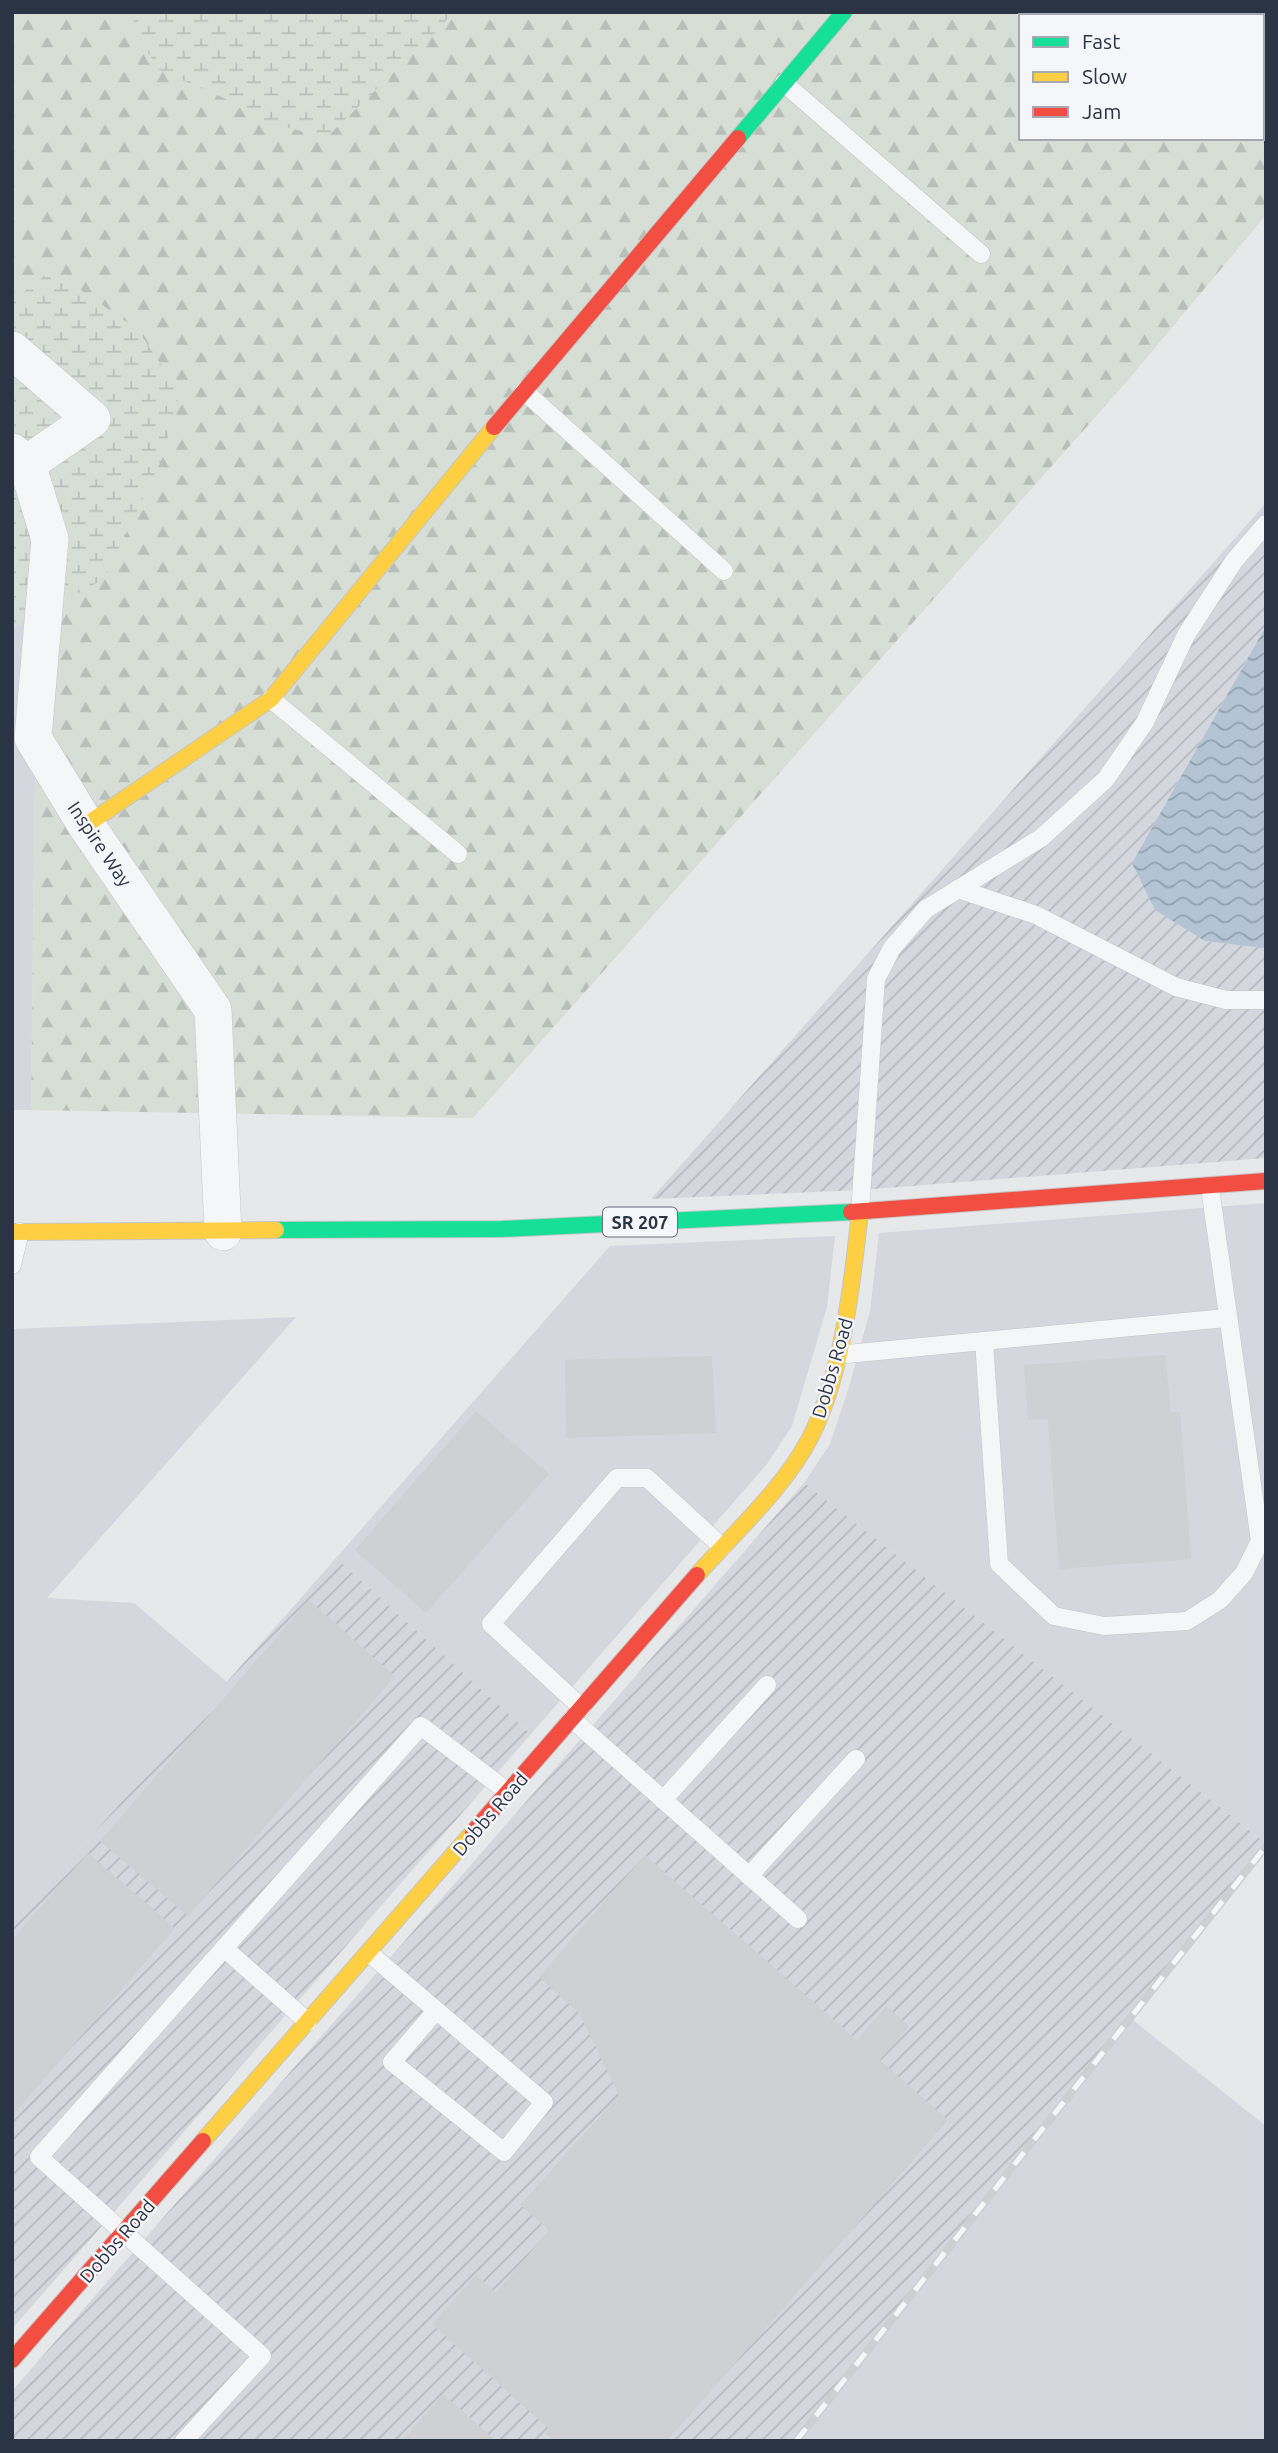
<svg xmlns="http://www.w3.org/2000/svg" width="1278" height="2453" viewBox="0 0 1278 2453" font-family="Ubuntu,sans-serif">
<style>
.built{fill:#d4d7dd}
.industrial{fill:url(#industrial-furrows)}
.forest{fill:url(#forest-firs);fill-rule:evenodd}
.wetland{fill:url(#wetland-marsh)}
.water{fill:url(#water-waves)}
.building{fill:#ced0d3}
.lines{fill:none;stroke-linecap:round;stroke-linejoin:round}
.lane-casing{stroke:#c4c6c8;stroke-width:19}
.street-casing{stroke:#c4c6c8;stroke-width:38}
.fast-casing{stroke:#c4c6c8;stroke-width:18}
.slow-casing{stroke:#c4c6c8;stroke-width:18}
.jam-casing{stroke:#c4c6c8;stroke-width:18}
.lane{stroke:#f5f6f7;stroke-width:18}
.street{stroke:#f5f6f7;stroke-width:37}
.fast{stroke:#16e098;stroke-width:16}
.slow{stroke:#ffcf43;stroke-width:16}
.jam{stroke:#f24e42;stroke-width:16}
.rail-casing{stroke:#cecfd2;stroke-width:8}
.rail{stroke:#f4f6f9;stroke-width:5;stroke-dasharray:16;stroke-linecap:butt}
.labels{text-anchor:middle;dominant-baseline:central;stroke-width:5;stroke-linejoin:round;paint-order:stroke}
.shield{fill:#f4f6f9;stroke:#676e7b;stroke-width:2}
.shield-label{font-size:18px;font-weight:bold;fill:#2b3445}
.street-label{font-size:19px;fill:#2b3445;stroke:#f4f6f9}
</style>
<defs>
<pattern id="industrial-furrows" width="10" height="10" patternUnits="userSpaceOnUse" patternTransform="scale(1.75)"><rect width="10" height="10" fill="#d4d7dd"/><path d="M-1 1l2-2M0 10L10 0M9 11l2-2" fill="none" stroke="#b6b9bf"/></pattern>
<pattern id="forest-firs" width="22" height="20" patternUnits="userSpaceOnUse" patternTransform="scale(1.75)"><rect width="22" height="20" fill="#d6ded6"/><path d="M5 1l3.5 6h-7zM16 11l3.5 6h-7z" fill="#b8bfb9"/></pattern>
<pattern id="wetland-marsh" width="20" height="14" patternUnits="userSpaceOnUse" patternTransform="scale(1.75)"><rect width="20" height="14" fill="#d6ded6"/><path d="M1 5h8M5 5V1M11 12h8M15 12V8" fill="none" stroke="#b8bfb9"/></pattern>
<pattern id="water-waves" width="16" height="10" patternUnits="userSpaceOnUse" patternTransform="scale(1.75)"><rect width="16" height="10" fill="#b4c4d5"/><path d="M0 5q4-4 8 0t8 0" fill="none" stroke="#93a0af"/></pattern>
</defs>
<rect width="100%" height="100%" fill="#e6e8ea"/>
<!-- built -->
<g class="built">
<path d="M37 615 31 1110H12V629Z"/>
<path d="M1266 1203V1843L804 1483 830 1444 849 1387 870 1311 879 1233Z"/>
<path d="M835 1236 827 1307 792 1426 767 1464 531 1734 336 1558 610 1246Z"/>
<path d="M296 1317 47 1598 134 1603 227 1682 12 1926V1329Z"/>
<path d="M1129 2017 1266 2126V2441H794Z"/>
</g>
<!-- industrial -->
<g class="industrial">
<path d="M1266 503V626L1132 863 1205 941 1266 948V1158L861 1190 651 1199Z"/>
<path d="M804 1483 1266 1843 794 2441H12V2391Z"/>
<path d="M336 1558 531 1734 12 2329V1926Z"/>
</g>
<!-- forest -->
<path class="forest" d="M12 12H136L133 23 228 100 260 120 445 23 450 12H1266V215L1129 379 473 1118 31 1110 37 615 52 271 12 301ZM1021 16H1262V138H1021Z"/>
<!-- wetland -->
<g class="wetland">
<path d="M136 12H450L445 23 326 138 260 120 228 100 157 69 133 23Z"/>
<path d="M52 270 138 330 180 393 162 459 104 579 12 629V301Z"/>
</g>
<!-- water -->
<path class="water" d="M1266 626V948H1263L1205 941 1155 910 1132 863Z"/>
<!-- building -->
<g class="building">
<path d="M1165 1355 1171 1412H1180L1191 1559 1059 1569 1048 1419 1028 1420 1024 1365Z"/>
<path d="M712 1356 716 1433 566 1438 565 1360Z"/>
<path d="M476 1411 549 1474 426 1613 355 1550Z"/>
<path d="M309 1600 395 1676 188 1916 100 1841Z"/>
<path d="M88 1853 175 1928 12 2116V1940Z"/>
<path d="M645 1855 857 2040 886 2006 909 2026 880 2060 948 2120 667 2441H554L545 2433 549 2429 432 2324 476 2275 496 2293 549 2230 520 2205 619 2095 579 2013 539 1977Z"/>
<path d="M443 2394 496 2441H402Z"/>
</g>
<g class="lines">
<!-- lane casing -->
<g class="lane-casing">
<g id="lane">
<path d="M784 83 981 254"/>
<path d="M524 391 724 571"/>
<path d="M271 699 458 854"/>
<path d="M958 889 1036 915 1176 987 1226 1000H1266"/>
<path d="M860 1212 876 979 892 948 926 909 1041 838 1106 779 1145 722 1186 635 1234 561 1266 524"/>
<path d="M12 1265 20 1232"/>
<path d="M984 1341 999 1564 1054 1616 1104 1626 1187 1621 1220 1600 1244 1573 1260 1541 1210 1188"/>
<path d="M836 1355 1226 1318"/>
<path d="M582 1708 491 1624 617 1478H647L722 1547"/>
<path d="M572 1719 798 1919"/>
<path d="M663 1800 767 1685"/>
<path d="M749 1876 856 1759"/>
<path d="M224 1948 308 2022"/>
<path d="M369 1953 544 2102 504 2152 392 2062 435 2012"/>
<path d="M184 2441 262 2356 39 2157 421 1726 508 1792"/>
</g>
</g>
<!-- street casing -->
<g class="street-casing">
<g id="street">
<path d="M12 350 92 419 27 464"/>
<path d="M12 452 27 464 50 539 33 738 86 825 213 1010 223 1232"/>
</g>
</g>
<!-- fast casing -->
<g class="fast-casing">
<g id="fast">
<path d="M738 138 844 12"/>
<path d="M276 1230 501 1229 851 1212"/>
</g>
</g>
<!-- slow casing -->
<g class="slow-casing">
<g id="slow">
<path d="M86 825 271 699 494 427"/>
<path d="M12 1232 276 1230"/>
<path d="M697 1575C735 1532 782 1490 809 1440 843 1375 852 1284 860 1212"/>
<path d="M203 2141 473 1832"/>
</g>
</g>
<!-- jam casing -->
<g class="jam-casing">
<g id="jam">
<path d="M494 427 738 138"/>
<path d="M851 1212 1266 1181"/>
<path d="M473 1832 697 1575"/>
<path d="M12 2360 203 2141"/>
</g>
</g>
<!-- lane -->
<use href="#lane" class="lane"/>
<!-- street -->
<use href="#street" class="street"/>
<!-- fast -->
<use href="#fast" class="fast"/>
<!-- slow -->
<use href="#slow" class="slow"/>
<!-- jam -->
<use href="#jam" class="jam"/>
<!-- rail casing -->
<g class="rail-casing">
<path id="rail" d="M796 2441 1266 1846"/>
</g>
<!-- rail -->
<use href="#rail" class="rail"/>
</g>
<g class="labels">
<!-- shield labels -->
<rect class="shield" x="603" y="1207.5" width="74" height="29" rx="5"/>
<g class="shield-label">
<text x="640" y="1222">SR 207</text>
</g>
<!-- street labels -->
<g class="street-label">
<text transform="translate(100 844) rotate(56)">Inspire Way</text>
<text transform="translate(832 1368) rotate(-74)">Dobbs Road</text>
<text transform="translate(490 1814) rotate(-49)">Dobbs Road</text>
<text transform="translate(117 2241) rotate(-49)">Dobbs Road</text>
</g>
</g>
<!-- border -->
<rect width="1278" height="2453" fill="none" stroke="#2b3445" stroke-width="28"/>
<!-- legend -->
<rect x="1019" y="14" width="245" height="126" fill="#f4f6f9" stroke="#a4a8b1" stroke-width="2"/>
<rect x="1033" y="37" width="35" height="10" fill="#16e098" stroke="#a4a8b1" stroke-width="2"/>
<text x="1082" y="49" font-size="21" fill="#2b3445">Fast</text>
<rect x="1033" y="72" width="35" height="10" fill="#ffcf43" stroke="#a4a8b1" stroke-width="2"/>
<text x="1082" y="84" font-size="21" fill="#2b3445">Slow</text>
<rect x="1033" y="107" width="35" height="10" fill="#f24e42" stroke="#a4a8b1" stroke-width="2"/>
<text x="1082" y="119" font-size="21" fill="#2b3445">Jam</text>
</svg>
